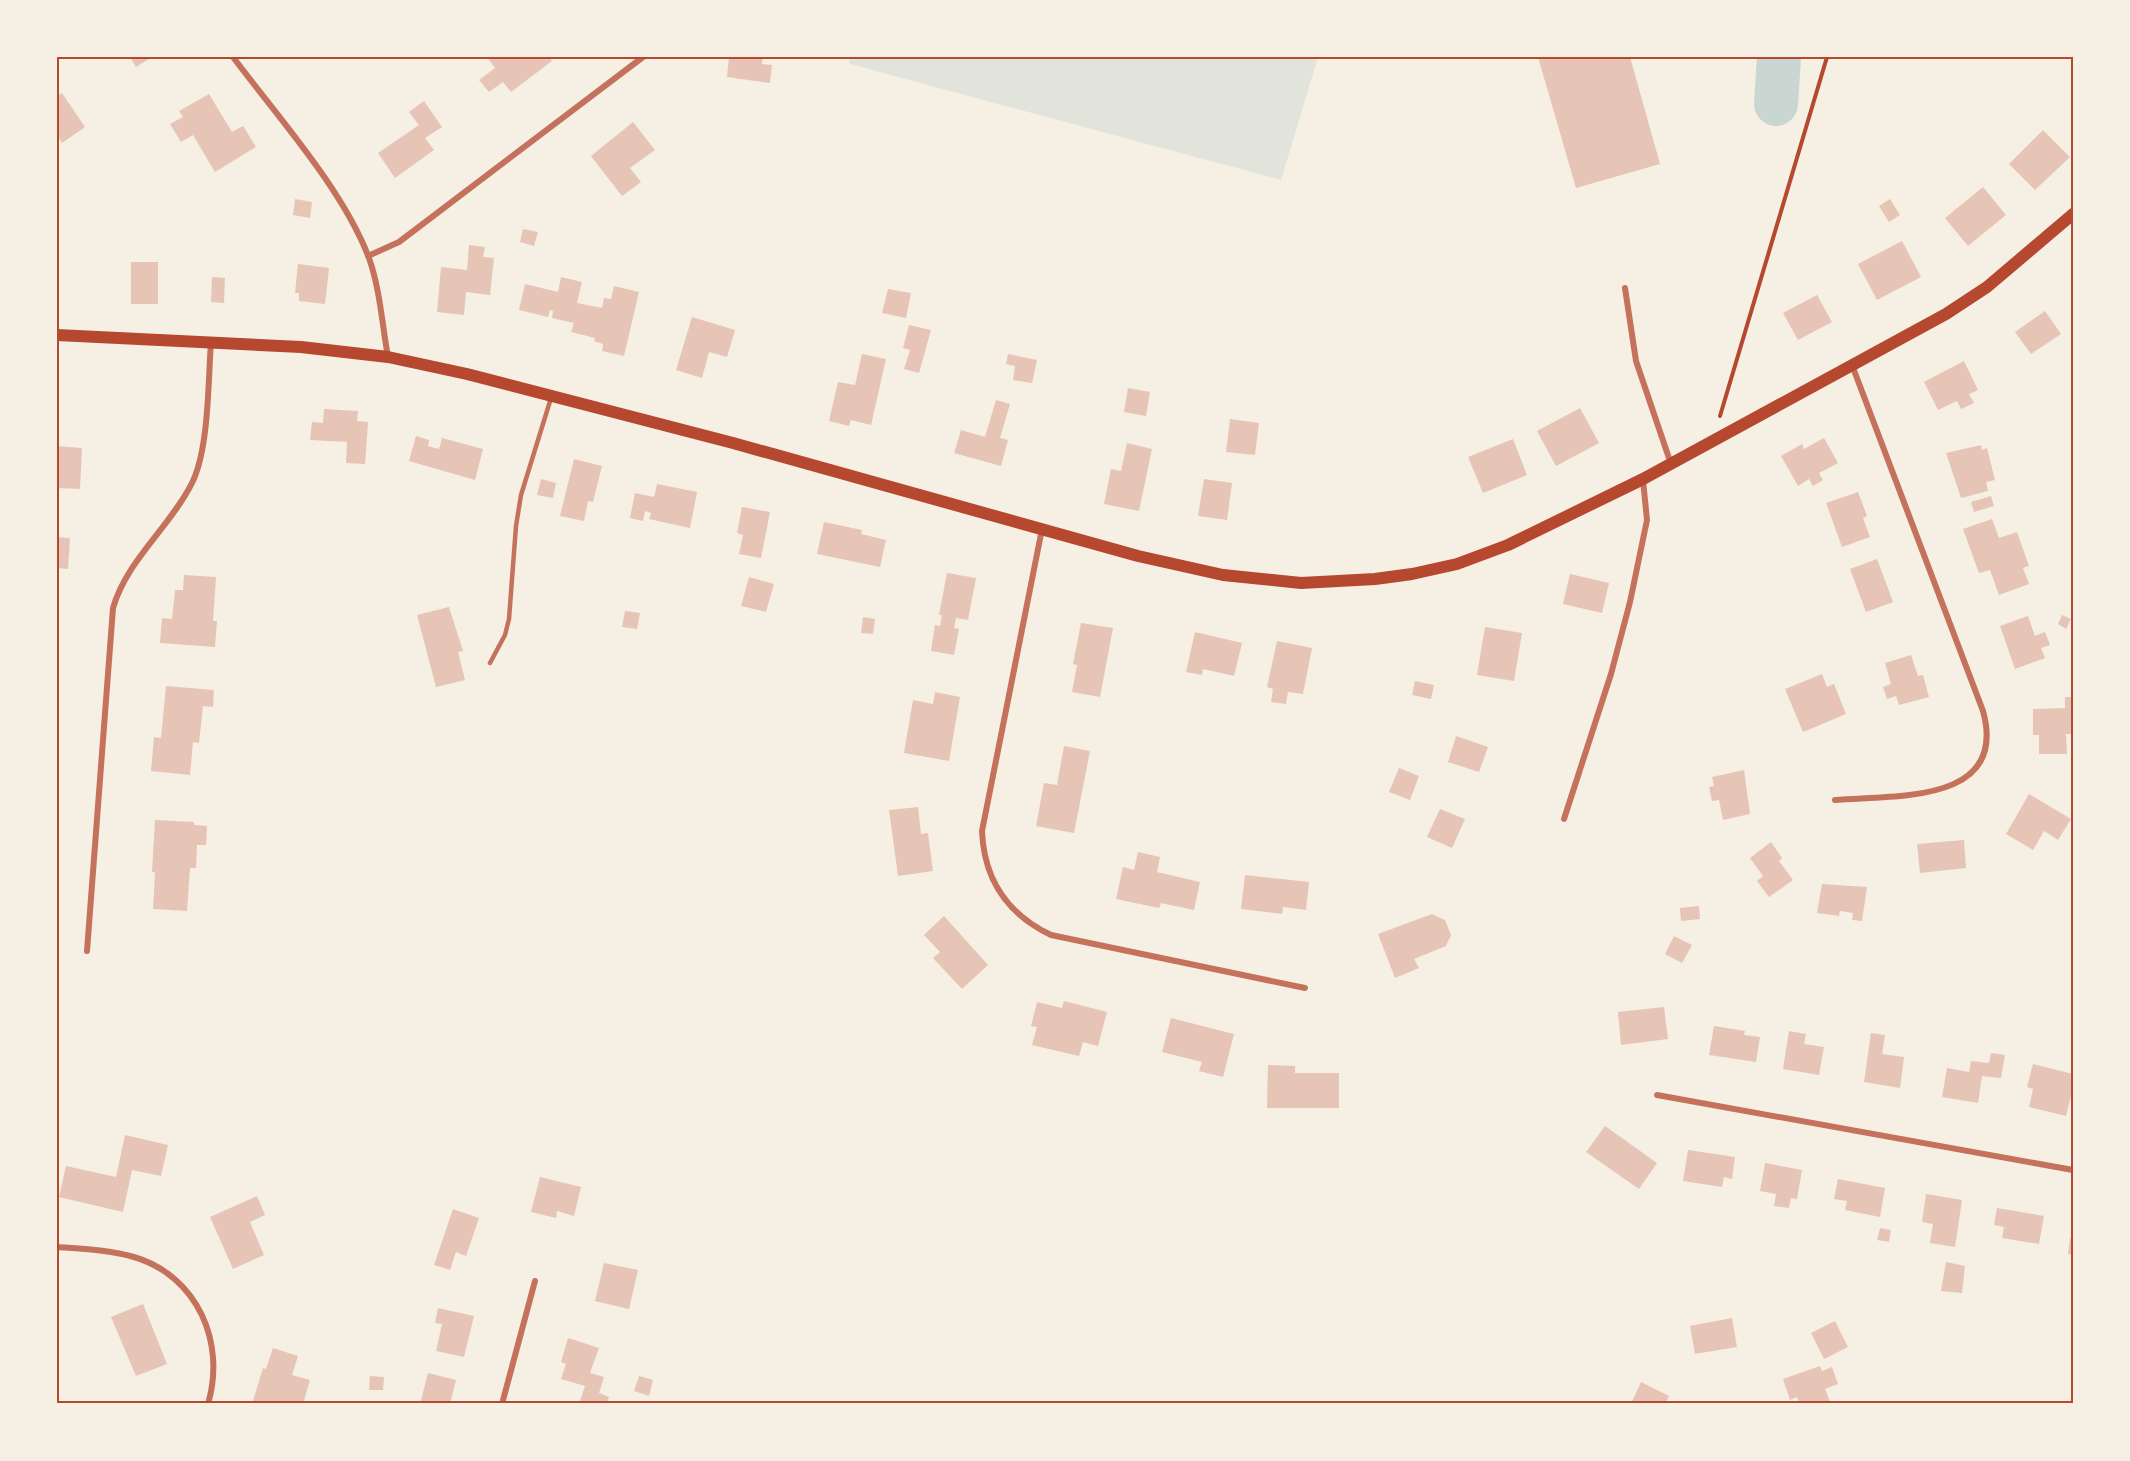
<svg xmlns="http://www.w3.org/2000/svg" width="2130" height="1461" viewBox="0 0 2130 1461" font-family="Bitter,serif">
<style>
.green{fill:#e2e4dc}
.lines{fill:none;stroke-linecap:round;stroke-linejoin:round}
.river{stroke:#c9d6d2;stroke-width:44}
.building{fill:#e6c5b7}
.path{stroke:#b5482f;stroke-width:4}
.service{stroke:#c5725c;stroke-width:4.5}
.minor{stroke:#c5725c;stroke-width:6}
.secondary{stroke:#b5482f;stroke-width:12}
.neatline{fill:none;stroke:#b5482f;stroke-width:2}
</style>
<rect width="100%" height="100%" fill="#f6efe4"/>
<!-- green -->
<path class="green" d="M849 57H1318L1281 180 850 64Z"/>
<g class="lines">
<!-- river -->
<path class="river" d="M1776 104 1779 57"/>
</g>
<!-- building -->
<g class="building">
<path d="M130 57H152L136 67Z"/>
<path d="M487 57H549L552 61 511 92 503 82 489 92 479 80 495 68Z"/>
<path d="M729 57H763L762 64 772 65 770 83 727 77Z"/>
<path d="M1538 57H1630L1660 164 1576 188Z"/>
<path d="M62 93 85 127 62 143 57 135V96Z"/>
<path d="M209 94 232 132 243 126 256 147 215 172 193 135 181 142 170 124 183 117 179 111Z"/>
<path d="M424 101 442 127 425 138 434 150 395 178 378 153 419 125 409 112Z"/>
<path d="M633 122 655 150 630 168 641 182 622 196 591 156Z"/>
<path d="M2043 130 2070 157 2035 190 2009 164Z"/>
<path d="M1983 187 2006 215 1968 246 1945 218Z"/>
<path d="M295 199 312 202 310 218 293 215Z"/>
<path d="M1890 199 1900 215 1889 222 1879 206Z"/>
<path d="M523 229 538 232 534 246 520 242Z"/>
<path d="M1902 241 1921 277 1877 300 1858 264Z"/>
<path d="M469 245 485 247 483 257 494 258 490 295 466 292 464 315 437 312 441 267 467 270Z"/>
<rect x="131" y="262" width="27" height="42"/>
<path d="M298 264 329 268 325 304 299 301V293H295Z"/>
<path d="M212 277 225 278 224 303 211 302Z"/>
<path d="M561 277 582 282 577 303 602 308 604 298 611 299 614 286 639 292 624 356 602 351 603 344 594 341 595 338 571 332 574 323 552 318 553 311 550 310 548 317 519 310 525 284 558 292Z"/>
<path d="M888 289 911 293 906 318 882 313Z"/>
<path d="M1817 295 1832 322 1798 340 1783 313Z"/>
<path d="M2045 311 2061 334 2031 354 2015 332Z"/>
<path d="M692 317 735 330 727 357 709 352 702 378 676 370Z"/>
<path d="M909 325 931 330 919 373 904 369 910 350 903 348Z"/>
<path d="M862 354 886 359 871 425 851 420 849 426 829 421 838 382 855 385Z"/>
<path d="M1008 354 1037 360 1032 383 1013 380 1015 366 1006 364Z"/>
<path d="M1964 361 1978 390 1969 394 1974 403 1961 409 1957 401 1938 410 1924 382Z"/>
<path d="M1128 388 1150 392 1146 416 1124 412Z"/>
<path d="M996 400 1010 404 1000 438 1008 440 1001 466 954 453 961 430 985 437Z"/>
<path d="M1580 408 1599 443 1556 466 1537 431Z"/>
<path d="M324 409 358 411 357 421 368 422 365 464 346 463 347 442 310 440 312 422 323 423Z"/>
<path d="M1230 419 1259 423 1255 455 1226 452Z"/>
<path d="M416 436 429 440 428 446 439 449 442 438 483 449 475 480 409 461Z"/>
<path d="M1824 438 1838 463 1819 473 1823 480 1813 486 1809 479 1798 486 1781 456 1802 444 1804 449Z"/>
<path d="M1513 439 1527 475 1483 493 1468 457Z"/>
<path d="M1127 443 1152 449 1139 511 1104 504 1111 469 1121 471Z"/>
<path d="M1981 445 1982 450 1987 448 1995 480 1986 482 1988 491 1961 498 1946 453Z"/>
<path d="M57 446 82 448 80 489 57 488Z"/>
<path d="M574 459 602 466 593 502 588 501 584 521 560 516Z"/>
<path d="M541 479 556 483 553 498 537 495Z"/>
<path d="M1204 479 1232 483 1227 520 1198 516Z"/>
<path d="M657 484 697 492 690 528 649 519 651 513 645 511 643 521 630 518 635 493 654 497Z"/>
<path d="M1858 492 1867 516 1863 518 1870 537 1842 547 1826 503Z"/>
<path d="M1991 496 1994 506 1974 512 1971 502Z"/>
<path d="M742 507 770 512 761 558 739 554 743 535 737 533Z"/>
<path d="M1992 519 1999 538 2017 532 2029 566 2023 568 2029 584 1999 595 1990 570 1979 573 1963 529Z"/>
<path d="M824 522 862 530 861 534 886 540 880 567 817 554Z"/>
<path d="M57 537 70 538 68 569 57 568Z"/>
<path d="M1877 559 1893 602 1866 612 1850 569Z"/>
<path d="M947 573 976 578 968 620 956 618 954 628 959 629 954 655 931 651 935 625 940 626 942 615H939Z"/>
<path d="M1570 574 1609 583 1602 613 1563 604Z"/>
<path d="M184 575 216 577 213 621H217L215 647 160 643 162 618 172 619 175 590H183Z"/>
<path d="M749 577 774 584 766 612 741 606Z"/>
<path d="M449 607 463 651 458 652 465 680 436 687 417 615Z"/>
<path d="M625 611 640 613 637 629 622 627Z"/>
<path d="M2062 615 2071 619 2066 629 2058 624Z"/>
<path d="M2028 616 2035 636 2045 632 2050 645 2041 648 2045 658 2015 669 2000 626Z"/>
<path d="M863 617 875 619 873 634 861 633Z"/>
<path d="M1081 623 1113 628 1100 697 1072 692 1077 665 1073 664Z"/>
<path d="M1485 627 1522 633 1514 681 1477 675Z"/>
<path d="M1195 632 1242 643 1234 676 1203 669 1202 675 1186 672Z"/>
<path d="M1277 641 1312 648 1303 694 1288 692 1286 704 1271 702 1273 689 1267 687Z"/>
<path d="M1911 655 1918 676 1923 675 1929 697 1899 705 1896 696 1887 699 1883 687 1891 684 1885 663Z"/>
<path d="M1822 674 1827 687 1834 684 1846 714 1803 732 1785 689Z"/>
<path d="M1415 681 1434 685 1431 699 1412 695Z"/>
<path d="M166 686 214 690 213 707 203 706 199 743 193 742 190 775 151 771 154 737 161 738Z"/>
<path d="M935 692 960 697 949 761 904 753 913 700 933 704Z"/>
<path d="M2065 697H2073V734H2066L2067 754H2039V735H2033V709L2065 708Z"/>
<path d="M1456 736 1488 747 1479 772 1448 762Z"/>
<path d="M1064 746 1090 751 1074 833 1036 826 1044 783 1057 785Z"/>
<path d="M1399 768 1419 776 1410 800 1389 792Z"/>
<path d="M1744 770 1750 814 1723 820 1719 800 1712 801 1709 787 1714 786 1712 777Z"/>
<path d="M2029 794 2071 819 2058 840 2044 831 2033 850 2006 834Z"/>
<path d="M918 807 921 834 928 833 933 871 898 876 889 810Z"/>
<path d="M1440 809 1465 819 1452 848 1427 837Z"/>
<path d="M155 820 194 822V825L207 826 206 845H197L196 868H190L187 911 153 909 155 872H152Z"/>
<path d="M1964 840 1966 868 1920 873 1917 844Z"/>
<path d="M1771 842 1782 858 1779 861 1793 880 1769 897 1757 881 1763 876 1750 858Z"/>
<path d="M1138 852 1160 857 1157 872 1200 882 1194 910 1161 903 1159 908 1116 899 1123 867 1134 870Z"/>
<path d="M1245 875 1309 882 1306 910 1283 907 1282 914 1241 909Z"/>
<path d="M1822 884 1867 887 1862 921 1852 920 1853 913 1840 911 1839 916 1817 913Z"/>
<path d="M1699 906 1700 919 1681 921 1680 908Z"/>
<path d="M1432 914 1445 920 1451 935 1446 946 1414 959 1419 968 1395 978 1378 934Z"/>
<path d="M944 916 988 965 962 989 933 958 940 952 924 935Z"/>
<path d="M1674 936 1692 945 1682 963 1665 954Z"/>
<path d="M1064 1001 1107 1012 1098 1046 1083 1042 1079 1056 1032 1045 1037 1027 1031 1026 1037 1002 1062 1008Z"/>
<path d="M1664 1007 1668 1039 1621 1045 1618 1012Z"/>
<path d="M1171 1018 1234 1034 1223 1077 1199 1071 1202 1062 1162 1052Z"/>
<path d="M1714 1026 1745 1031 1744 1035 1760 1037 1756 1062 1709 1055Z"/>
<path d="M1789 1031 1806 1034 1804 1044 1824 1047 1819 1075 1783 1069Z"/>
<path d="M1871 1033 1885 1035 1882 1054 1904 1057 1900 1088 1864 1082Z"/>
<path d="M1991 1053 2005 1055 2001 1078 1982 1076 1978 1103 1942 1097 1947 1068 1969 1072 1971 1061 1989 1063Z"/>
<path d="M2033 1064 2073 1074V1088L2066 1116 2029 1107 2033 1089 2027 1087Z"/>
<path d="M1268 1065 1295 1066V1073H1339V1108H1267Z"/>
<path d="M1605 1126 1657 1163 1639 1189 1586 1152Z"/>
<path d="M125 1135 168 1145 161 1176 132 1170 123 1212 59 1197 66 1166 116 1177Z"/>
<path d="M1688 1150 1735 1157 1732 1179 1724 1177 1722 1187 1683 1181Z"/>
<path d="M1765 1163 1802 1170 1797 1199 1791 1198 1789 1208 1774 1206 1776 1194 1760 1191Z"/>
<path d="M540 1177 581 1187 574 1216 557 1211 556 1218 531 1212Z"/>
<path d="M1838 1179 1885 1188 1880 1217 1845 1210 1847 1201 1834 1199Z"/>
<path d="M1926 1194 1962 1200 1955 1247 1930 1243 1933 1224 1922 1222Z"/>
<path d="M257 1196 265 1215 250 1222 264 1255 233 1269 210 1217Z"/>
<path d="M1997 1208 2044 1216 2039 1244 2002 1238 2004 1227 1994 1225Z"/>
<path d="M453 1209 479 1218 466 1256 456 1252 450 1270 434 1265Z"/>
<path d="M1880 1228 1891 1230 1889 1242 1877 1240Z"/>
<path d="M2070 1238H2073V1255L2068 1254Z"/>
<path d="M1946 1262 1965 1266 1962 1293 1941 1291Z"/>
<path d="M604 1263 638 1270 629 1309 595 1301Z"/>
<path d="M143 1304 167 1364 136 1376 111 1317Z"/>
<path d="M438 1308 474 1316 464 1357 436 1351 442 1324 435 1323Z"/>
<path d="M1732 1318 1737 1347 1695 1354 1690 1326Z"/>
<path d="M1835 1321 1848 1347 1824 1359 1811 1333Z"/>
<path d="M568 1338 599 1348 590 1373 604 1377 599 1393 609 1397 606 1404H579L585 1386 561 1379 566 1364 561 1362Z"/>
<path d="M273 1348 298 1356 292 1375 310 1380 303 1404H252L263 1368 266 1369Z"/>
<path d="M1820 1366 1822 1371 1832 1367 1838 1384 1825 1389 1831 1404H1800L1797 1397 1790 1400 1783 1379Z"/>
<path d="M428 1373 456 1380 450 1404H420Z"/>
<path d="M370 1376 384 1377 383 1390H369Z"/>
<path d="M639 1376 653 1380 649 1396 634 1391Z"/>
<path d="M1641 1382 1669 1396 1665 1404H1631Z"/>
</g>
<g class="lines">
<!-- path -->
<path class="path" d="M1720 416 1827 57"/>
<!-- service -->
<path class="service" d="M490 663 505 635 509 619 516 526 521 495 551 398"/>
<!-- minor -->
<g class="minor">
<path d="M233 57C277 116 343 189 369 258 380 289 382 324 388 357"/>
<path d="M368 256 399 242 643 57"/>
<path d="M1625 288 1636 361 1671 464"/>
<path d="M1042 529 982 831C984 880 1007 914 1051 935L1305 988"/>
<path d="M1835 800C1893 795 2009 805 1983 711L1852 365"/>
<path d="M1564 819 1611 674 1630 602 1647 520 1643 480"/>
<path d="M87 951 113 608C127 560 170 527 192 483 209 449 208 382 211 342"/>
<path d="M1657 1095 2073 1170"/>
<path d="M57 1247C83 1249 110 1250 134 1257 198 1276 226 1343 208 1404"/>
<path d="M502 1404 535 1281"/>
</g>
<!-- secondary -->
<path class="secondary" d="M57 335 301 347 388 357 467 374 733 443 1138 556 1223 575 1301 583 1375 579 1412 574 1457 564 1508 545 1643 479 1946 314 1987 287 2073 214"/>
</g>
<!-- border -->
<rect width="2130" height="1461" fill="none" stroke="#f6efe4" stroke-width="117"/>
<rect x="58" y="58" width="2014" height="1344" class="neatline"/>
</svg>
